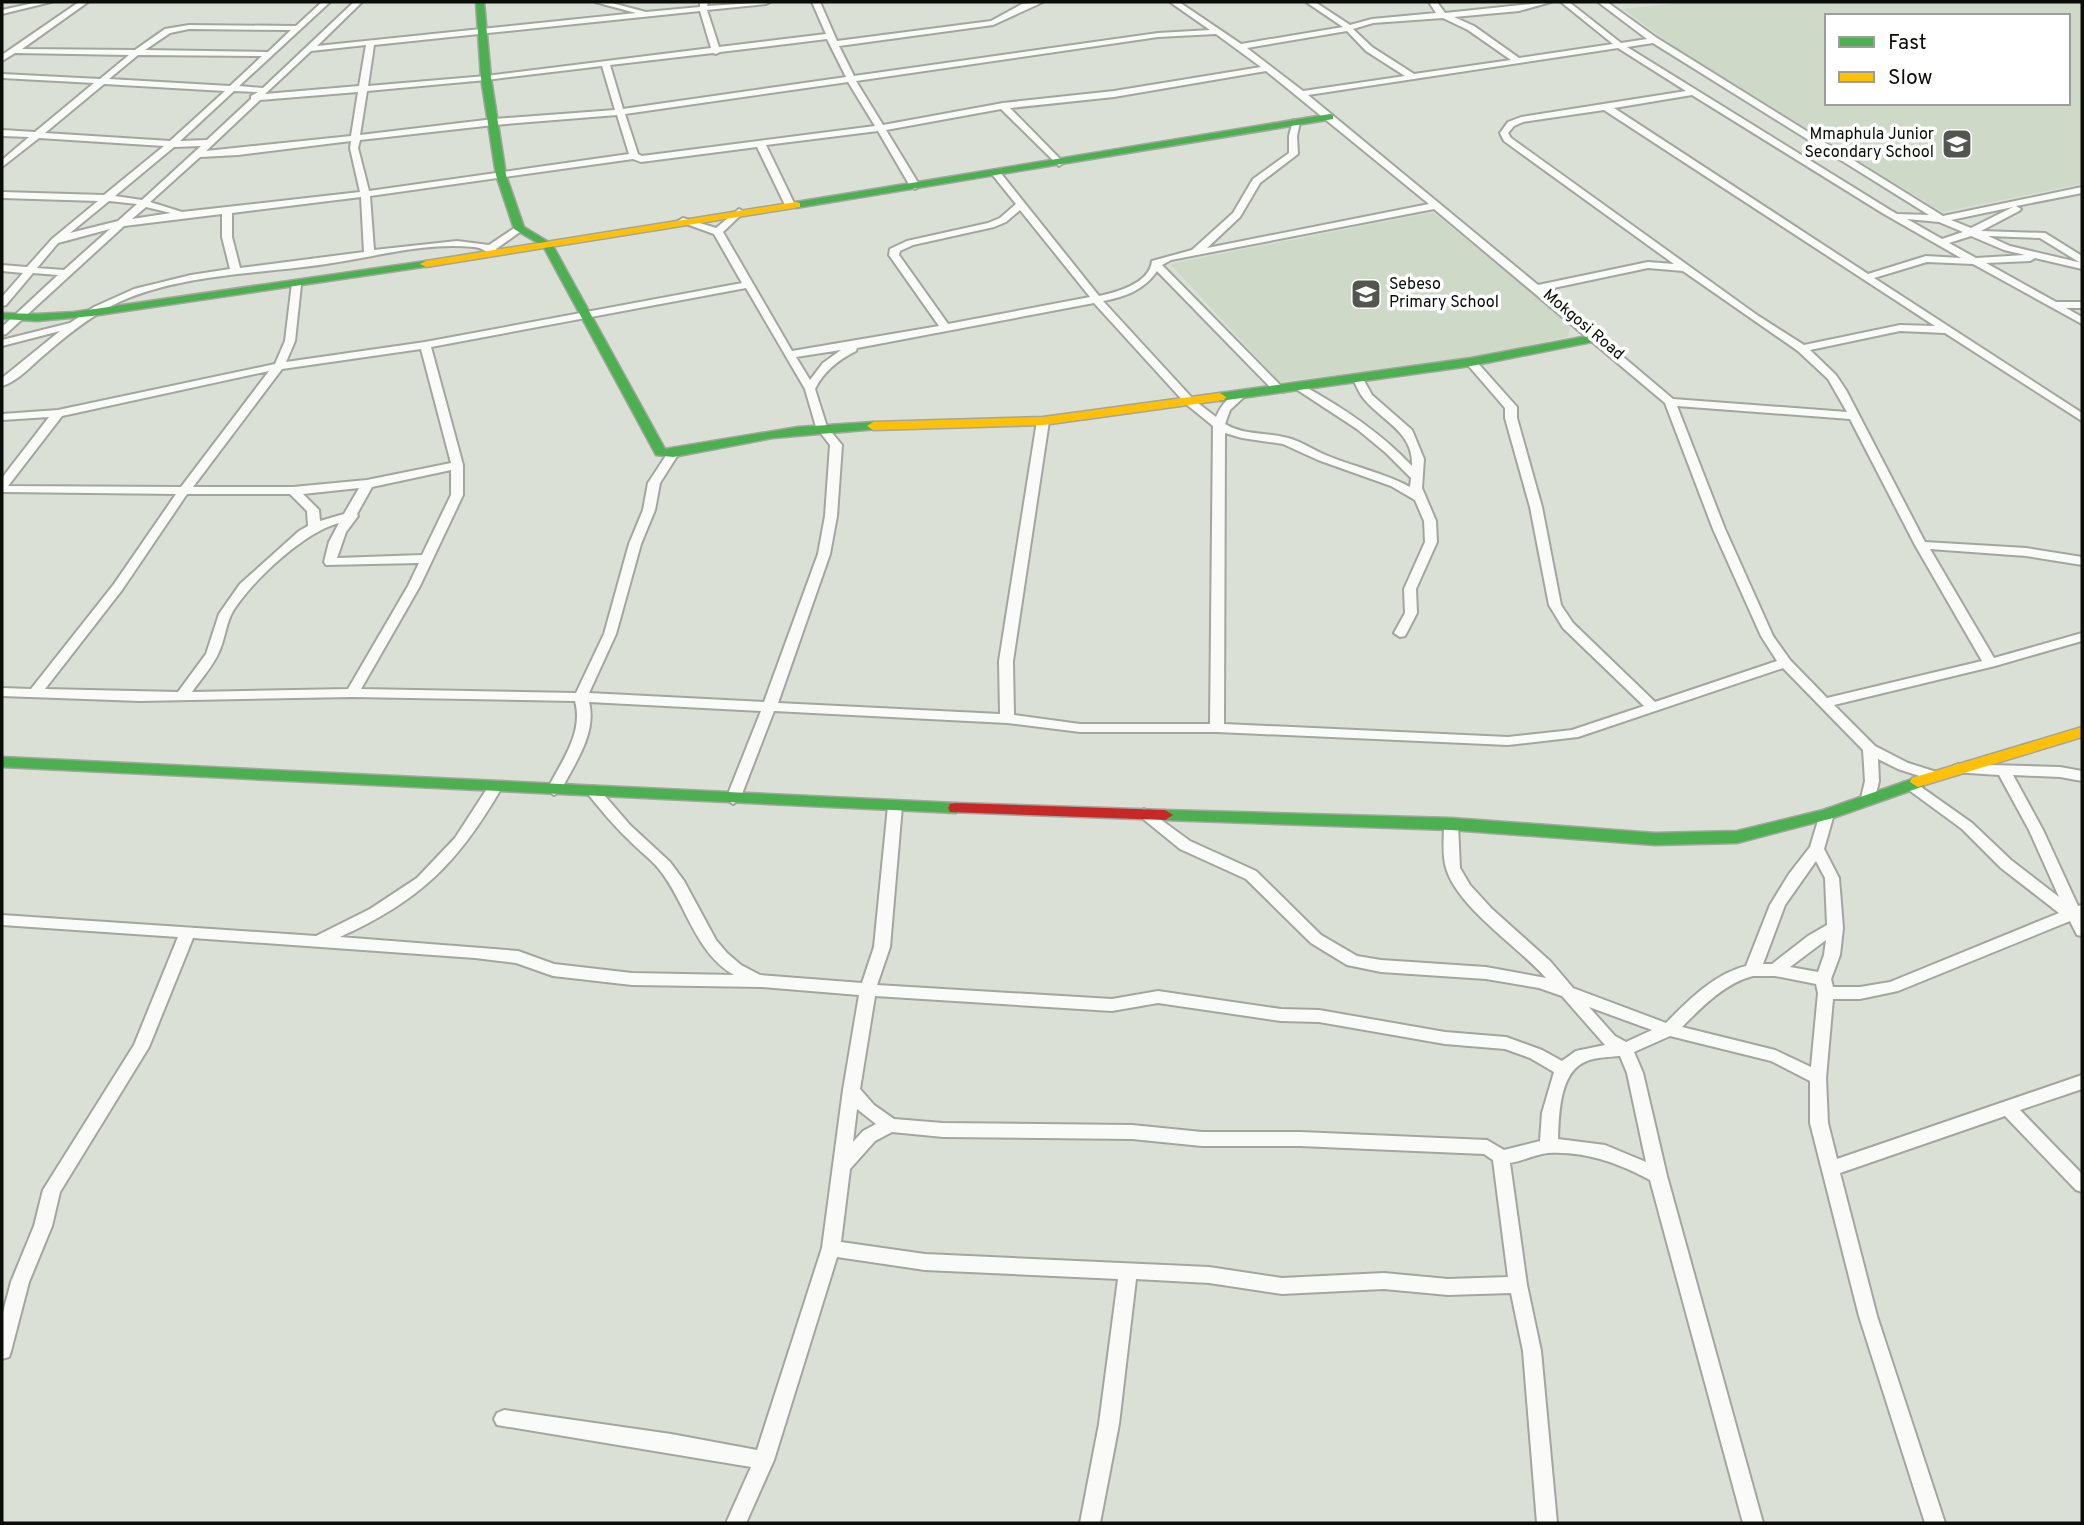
<svg xmlns="http://www.w3.org/2000/svg" width="2084" height="1525" viewBox="0 0 2084 1525" font-family="Overpass,sans-serif">
<style>
.built{fill:#cfd9c8;fill-rule:evenodd}
.lines{fill:none;stroke-linecap:round;stroke-linejoin:round}
.street-casing{stroke:#a2a69e;stroke-width:4}
.fast-casing{stroke:#a2a69e;stroke-width:3}
.slow-casing{stroke:#a2a69e;stroke-width:3}
.jam-casing{stroke:#a2a69e;stroke-width:3}
.street{fill:#fafaf9;fill-rule:evenodd}
.fast{fill:#4caf50;fill-rule:evenodd}
.slow{fill:#ffc107;fill-rule:evenodd}
.jam{fill:#c62828;fill-rule:evenodd}
.labels{text-anchor:middle;dominant-baseline:central;stroke-width:7;stroke-linejoin:round;paint-order:stroke}
.far-poi-label{font-size:16px;fill:#090c07;stroke:#fff;text-anchor:end}
.far-street-label{font-size:16px;fill:#090c07;stroke:#fff}
</style>
<rect width="100%" height="100%" fill="#dbe0d6"/>
<!-- built -->
<g class="built">
<path d="M1689 2H2082V184L1942 212 1670 44 1623 9ZM1827 16H2068V103H1827Z"/>
<path d="M1433 212 1570 325 1568 337 1464 359 1280 382 1170 264Z"/>
</g>
<g class="lines">
<!-- street casing -->
<g class="street-casing">
<g id="street">
<path d="M38 2H51L2 14V10Z"/>
<path d="M79 2H88L22 49 135 50 165 29 189 25 296 26 322 2H330L239 86 263 88 354 2H362L317 46 636 13 595 2H608L646 12 700 7V2H708L707 6 770 2 766 4 707 10 719 47 826 34 812 2H820L837 41 991 21 1022 4 1043 2 993 25 839 46 854 76 1158 33 1210 30 1170 2H1179L1241 44 1343 27 1306 2H1315L1350 25 1372 19 1436 13 1429 2H1437L1445 13 1551 2 1519 11 1454 17 1474 26 1519 58 1613 44 1561 2H1569L1621 43 1647 39 1598 2H1607L1657 38 1943 216 2082 187V193L2016 206 2021 209 2019 211 1981 231 2045 233 2082 256V263L2079 262 2040 238 1988 236 2010 246 2082 263V269L2035 258 2030 261 1986 263 2056 302H2082V308H2066L2082 317V324L1973 264 1927 262 1874 278 2082 413V421L1945 333 1900 331 1810 350 1836 375 1846 390 1925 542 2026 548 2082 557V565L2026 556 1930 549 1994 658 2082 633V641L1995 666 1834 705 1875 746 1908 763 1940 773 1942 776 1935 781 1898 769 1878 759 1879 781 1875 798 1868 803 1861 798 1865 781 1863 750 1783 668 1578 737 1508 745 1217 732H1080L1007 723 774 711 740 799 733 804 726 799 761 711 589 702C597 733 575 763 561 790L554 795 547 790C561 762 584 733 575 701L352 697 140 701 2 696V688L31 689 114 584 176 494 2 492V478L49 417 2 420V414L58 410 275 364 285 341 292 283 301 285 295 341 286 362 425 342 742 283 714 234 678 221 683 218 716 228 739 209 744 212 723 232 792 351 939 326 889 255 890 249 907 241 988 223 1000 218 1016 204 991 173 996 170 999 171 1099 296C1118 292 1150 283 1152 261L1192 250 1233 213 1253 179 1289 153V136L1293 120 1300 122 1297 136 1298 154 1260 183 1240 217 1207 248 1429 204 1266 71 1114 97 1010 108 1062 161 1063 163 1059 166 1001 109 886 130 920 186 915 189 910 186 878 131 766 145 795 205 790 208 785 205 757 147 641 162 633 159 370 196 374 250 457 241 489 245 516 227 524 229 496 249 497 252 492 255C485 251 483 248 474 247 424 242 375 257 326 264 259 274 175 274 113 305 88 318 66 336 44 355 32 365 18 381 2 386V378L60 331 2 346V340L70 323 94 307 134 289 191 275 230 269 222 237V214L124 226 6 334 2 335V327L58 275 33 273 6 305 2 306V297L23 273 2 271V265L27 267 52 239 98 201 2 198V192L104 195 164 146 39 138 2 167V160L29 137 2 136V130L35 132 94 83 2 78V74L100 79 129 55 15 53 2 61V55ZM700 11 711 48 486 76 368 86 374 45ZM1443 18 1468 30 1511 60 1414 74 1372 47 1353 29 1373 23ZM189 29 291 30 268 52 145 50 170 33ZM1347 31 1366 51 1405 76 1303 91 1247 48ZM1216 34 1261 67 1114 91 1003 103 883 125 856 81 1158 37ZM827 39 846 77 623 109 610 65 713 53 716 54 720 52ZM1653 43 1929 215 1897 214 1890 210 1627 47ZM366 45 359 86 265 94 311 51ZM1618 48 1686 91 1521 117 1508 122 1500 133 1504 141 1674 264 1648 262 1538 285 1308 95ZM138 55 262 56 230 86 109 79ZM602 66 615 110 494 119 360 135 367 91 486 80ZM848 82 875 126 642 156 638 154 625 114ZM104 84 225 91 170 141 45 133ZM234 91 258 92 251 96V99L207 140 180 141ZM358 92 351 136 206 151 260 100ZM1692 95 1884 214 1961 258 1926 256 1868 274 1614 108ZM1604 110 1935 326 1900 325 1804 345 1757 315 1511 138 1508 133 1514 126 1523 122ZM617 115 629 154 369 191 358 148 360 140 494 125ZM351 141 350 148 360 192 182 212 150 202 200 157 238 155ZM201 146 142 200 115 196 174 147ZM361 197 364 252 240 268 232 237V213ZM109 201 137 204 118 221 70 233ZM146 207 171 213 132 219ZM2013 207 1971 228 1951 220ZM1434 209 1665 403 1713 529 1761 636 1777 661 1655 702 1573 623 1561 605 1542 507 1517 418V407L1475 360H1467V364L1505 408V418L1530 507 1549 605 1563 628 1644 706 1572 730 1508 737 1224 724 1225 433 1242 438 1283 444 1318 460 1391 486 1415 500 1424 521 1425 542 1404 589 1405 613 1394 633 1400 637 1405 636 1417 613 1416 589 1437 542 1436 521 1422 488 1424 459 1412 430 1372 395 1362 377 1358 376 1353 379C1356 385 1359 393 1364 399 1382 421 1414 432 1412 466 1380 432 1342 407 1302 385H1294L1293 387 1357 429 1386 453 1411 478 1410 487C1384 473 1355 467 1328 456 1315 451 1303 442 1288 438 1267 432 1245 436 1225 424L1230 410 1244 397V393C1231 391 1221 406 1216 417L1194 400 1103 301C1125 297 1144 290 1157 271L1275 392H1283V388L1162 265 1171 260ZM1020 210 1090 297 948 324 899 255 900 251 913 245 994 227 1006 222ZM1907 219 1939 222 1963 232 1942 239ZM110 229 64 270 37 268 58 243ZM1971 236 2004 250 2025 255 1976 258 1949 243ZM1648 268 1683 271 1798 351 1828 379 1847 412 1673 399 1544 290ZM746 288 805 389 816 427 830 445 825 516 818 554 764 702 589 693 616 634 641 544 655 510 660 483 679 453 673 450 669 451 648 483 643 510 629 544 604 634 576 693 361 689 420 586 463 495V465L431 347ZM1094 303 1186 404 1213 426 1210 724H1080L1014 715 1013 661 1049 421 1043 418 1037 421 999 661 1000 714 778 703 830 554 837 516 842 445 827 427 815 389C824 371 838 360 856 351L857 348ZM421 349 451 463 367 480 293 487H193L282 369ZM841 350 823 363 810 380 796 357ZM269 371 181 487 8 486 62 416ZM1677 406 1850 419 1915 545 1982 661 1827 698 1790 660 1773 636 1725 529ZM451 470V495L422 555 337 558 346 532 358 516 357 514 372 487ZM359 488 344 514 320 521 319 510 303 494ZM187 494H290L307 511 308 526 299 531 240 584 219 614 206 654 178 692 45 689 122 590ZM339 523 329 542 324 562 326 565 419 563 408 586 348 689 192 692C201 679 213 666 219 652 225 639 226 623 233 611 253 580 304 532 339 523Z"/>
<path d="M1958 764 2060 767 2082 771V781L2060 777 2013 775 2043 830 2078 906 2082 905V936L2077 935 2070 921 1898 991 1860 999H1833L1826 1078 1828 1123 1837 1159 2082 1075V1089L2020 1110 2082 1174V1192L2076 1190 2005 1116 1840 1173 1877 1316 1945 1523H1925L1859 1316 1810 1123V1081L1771 1061 1670 1036 1634 1052 1643 1073 1667 1176 1763 1523H1743L1650 1180C1618 1163 1586 1151 1548 1153 1536 1154 1523 1161 1510 1163L1527 1285 1541 1351 1557 1523H1537L1523 1351 1511 1293 1448 1295 1384 1289 1282 1294 1209 1283 1136 1279 1119 1424 1100 1523H1080L1099 1424 1118 1279 925 1270 837 1257 774 1460 746 1523H726L751 1467 497 1425 494 1419 497 1413 504 1410 671 1434 757 1450 822 1248 843 1090 859 995 762 987 632 985 553 976 516 963 475 958 193 938 149 1047 60 1192 52 1226 29 1282 11 1351 9 1357 2 1359V1316L11 1282 34 1226 43 1190 134 1045 178 937 2 925V915L316 936 370 909 417 878 455 838 490 784 495 782 502 787C459 862 420 901 340 937L518 951 554 964 632 973 734 975C694 952 686 902 659 869 650 858 638 850 628 839 613 825 601 810 588 794L586 791 593 786 598 788 630 825 670 862 684 881 716 940 727 953 741 965 760 975 862 983 874 947 888 806 895 801 902 806 890 947 877 985 1112 999 1158 991 1281 1009 1319 1010 1445 1032 1506 1037 1542 1050 1562 1061 1576 1051 1605 1045 1562 996 1539 988 1486 979 1381 972 1347 965 1311 943 1246 879 1180 849 1137 814 1144 809 1149 811 1190 841 1256 871 1321 935 1357 956 1381 960 1486 967 1546 978C1519 947 1457 907 1446 868 1442 855 1444 837 1444 824L1446 821H1456L1458 824 1460 868 1470 885 1492 909 1550 961 1573 988 1666 1023C1689 1000 1714 974 1746 966L1770 905 1789 874 1810 847 1820 814 1827 809 1834 814 1824 849 1839 878 1843 928 1840 955 1831 979 1833 987H1860L1890 982 2059 913 2001 868 1962 829 1902 785 1904 782H1914L1972 823 2011 860 2059 897 2029 830 1999 775 1953 772 1951 769 1953 766ZM1816 861 1825 878 1827 925 1808 936 1772 964H1763L1785 905ZM1826 940 1824 955 1818 972 1790 967ZM1753 976H1775L1816 984 1818 993 1811 1067 1775 1050 1682 1027C1702 1007 1725 983 1753 976ZM875 996 1112 1011 1158 1003 1281 1021 1319 1022 1445 1044 1505 1049 1530 1058 1554 1072 1542 1113 1540 1141 1504 1150 1487 1140 1300 1132H1202L1132 1125 943 1123 894 1119 874 1105 860 1089ZM1589 1007 1652 1030 1626 1042 1615 1036ZM1620 1056 1627 1073 1646 1162 1605 1145 1558 1139C1559 1115 1559 1071 1587 1061 1596 1057 1610 1057 1620 1056ZM857 1109 876 1124 863 1131 853 1142ZM892 1132 943 1137 1132 1139 1202 1146H1300L1484 1154 1493 1160 1508 1277 1448 1279 1384 1273 1282 1278 1209 1267 925 1254 841 1242 850 1169 875 1141Z"/>
</g>
</g>
<!-- fast casing -->
<g class="fast-casing">
<g id="fast">
<path d="M476 2H484L491 78 506 175 524 227 552 244 665 449 798 427 873 422 879 426 877 429 773 438 673 457 656 455 543 246 514 229 496 175 481 78Z"/>
<path d="M1330 114 1333 115V119L796 208 791 205 796 202Z"/>
<path d="M426 261 430 262V266L92 316 37 321 2 319V313L37 314 74 312Z"/>
<path d="M1598 334 1604 338 1602 340 1471 366 1220 401 1214 397 1220 393 1471 358Z"/>
<path d="M2 757 956 803 964 808 956 813 2 767Z"/>
<path d="M1918 777 1924 778 1926 782 1924 786 1833 818 1737 843 1655 845 1451 830 1165 820 1157 815 1165 810 1451 818 1655 833 1737 831 1823 810Z"/>
</g>
</g>
<!-- slow casing -->
<g class="slow-casing">
<g id="slow">
<path d="M796 202 800 203V207L426 267 420 264 426 261Z"/>
<path d="M1220 393 1226 397 1224 400 1043 425 873 430 867 426 873 422 1043 417Z"/>
<path d="M2082 727V737L1918 787 1910 782 1912 778Z"/>
</g>
</g>
<!-- jam casing -->
<g class="jam-casing">
<path id="jam" d="M956 803 1165 810 1173 815 1165 820 950 812 948 808 950 804Z"/>
</g>
<!-- street -->
<use href="#street" class="street"/>
<!-- fast -->
<use href="#fast" class="fast"/>
<!-- slow -->
<use href="#slow" class="slow"/>
<!-- jam -->
<use href="#jam" class="jam"/>
</g>
<!-- icons -->
<defs>
<g id="school-square" transform="scale(1.575)"><rect x="-9" y="-9" width="18" height="18" rx="4" fill="#52564f" stroke="#fff"/><path d="M0-5L7-2L0 1L-7-2ZM-4 1L0 2.5L4 1V4Q0 6-4 4Z" fill="#fff"/></g>
</defs>
<g fill-rule="evenodd">
<use href="#school-square" x="1957" y="144"/>
<use href="#school-square" x="1366" y="294"/>
</g>
<g class="labels">
<!-- far-poi labels -->
<g class="far-poi-label">
<text x="1934" y="135">Mmaphula Junior<tspan x="1934" dy="18">Secondary School</tspan></text>
<text x="1389" y="285" text-anchor="start">Sebeso<tspan x="1389" dy="18">Primary School</tspan></text>
</g>
<!-- far-street labels -->
<g class="far-street-label">
<text transform="translate(1583 325) rotate(40)">Mokgosi Road</text>
</g>
</g>
<!-- border -->
<rect width="2084" height="1525" fill="none" stroke="#090c07" stroke-width="7"/>
<!-- legend -->
<rect x="1825" y="14" width="245" height="91" fill="#ffffff" stroke="#9d9e9c" stroke-width="2"/>
<rect x="1839" y="37" width="35" height="10" fill="#4caf50" stroke="#9d9e9c" stroke-width="2"/>
<text x="1888" y="49" font-size="21" fill="#090c07">Fast</text>
<rect x="1839" y="72" width="35" height="10" fill="#ffc107" stroke="#9d9e9c" stroke-width="2"/>
<text x="1888" y="84" font-size="21" fill="#090c07">Slow</text>
</svg>
